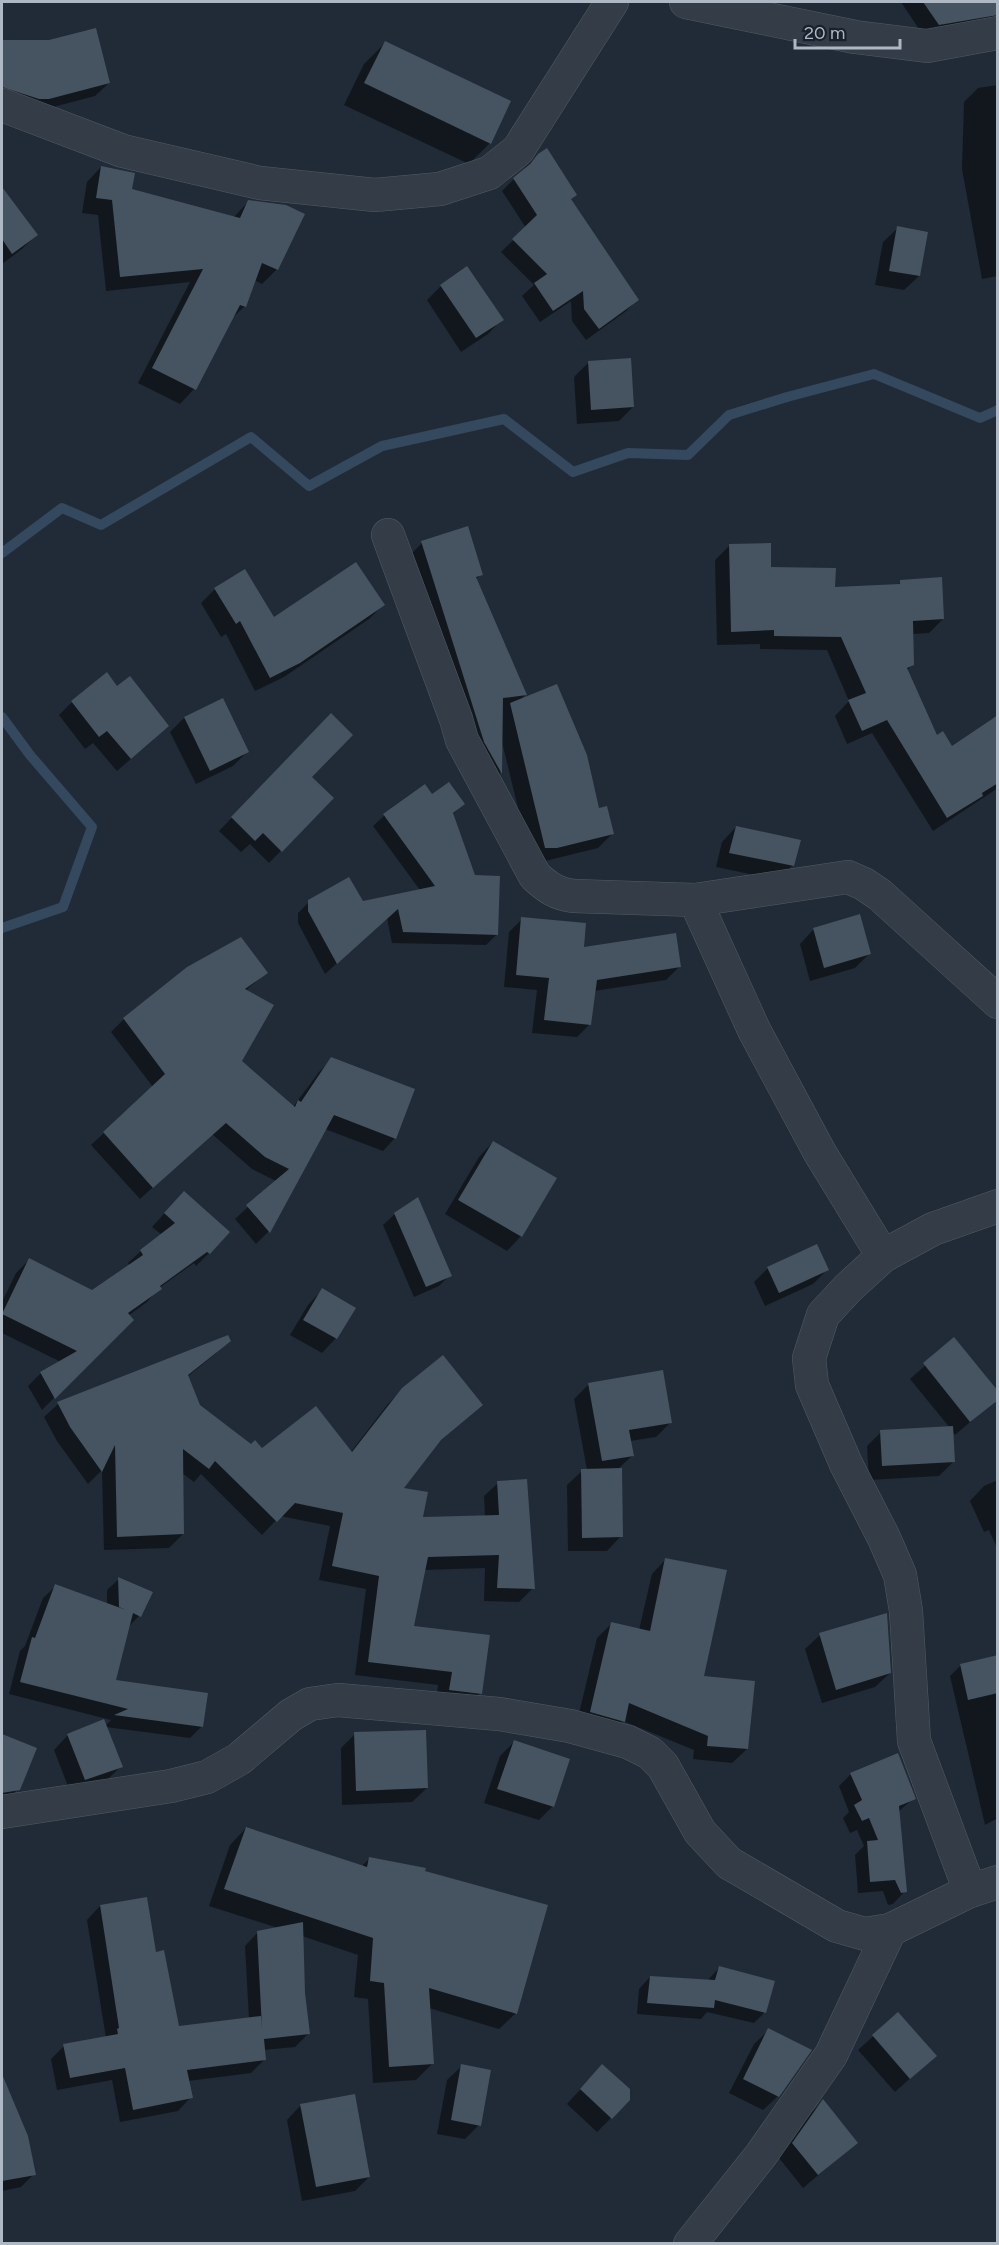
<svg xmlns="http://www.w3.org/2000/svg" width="999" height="2245" viewBox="0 0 999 2245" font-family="Figtree,sans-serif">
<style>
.shadow{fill:#0007}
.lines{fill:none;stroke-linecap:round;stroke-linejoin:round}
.stream{stroke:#34485e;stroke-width:10}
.building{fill:#465361}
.minor-casing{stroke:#515b65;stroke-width:34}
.minor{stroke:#343d47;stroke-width:33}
</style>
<rect width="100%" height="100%" fill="#202b37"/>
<!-- shadow -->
<g class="shadow">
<path d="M901 2H998V19L925 38Z"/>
<path d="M49 41 109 83 95 96 34 112 2 103V42Z"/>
<path d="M385 43 490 143 469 164 344 105 364 64Z"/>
<path d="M998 85V276L982 279 962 169 964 102 978 88Z"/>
<path d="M538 155 637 300 625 312 586 340 572 321 571 301 540 322 522 296 534 285 501 252 526 228 502 191Z"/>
<path d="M101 167 130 190 233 218 249 201 277 269 262 284 254 280 245 306 229 321 194 389 180 404 138 383 190 282 106 291 98 215 82 213 87 182Z"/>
<path d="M2 190 36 235 22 249 2 264Z"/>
<path d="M898 228 919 276 904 290 875 285 883 242Z"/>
<path d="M441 286 502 319 488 334 461 352 427 300Z"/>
<path d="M588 363 633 407 619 421 577 424 574 377Z"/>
<path d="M422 543 481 574 475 580 525 695 519 701 613 833 598 848 541 862H531L502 742 500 774 487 787 408 557Z"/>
<path d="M729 546 770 568 834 588 897 586 901 582 943 619 929 633 912 634 913 664 907 670 937 737 952 748 998 716V788L933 831 872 733 847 744 835 716 849 701 827 650 760 649V644L717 645 715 560Z"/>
<path d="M215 589 273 620 383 605 369 619 284 677 255 691 226 634 221 637 201 603Z"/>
<path d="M72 702 154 739 117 771 93 743 85 749 59 715Z"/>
<path d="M331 715 310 777 332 798 269 863 250 844 241 852 219 831Z"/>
<path d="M184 718 247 752 233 766 196 784 170 732Z"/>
<path d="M424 786 431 796 463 804 452 815 497 934 486 945 392 943 387 918 325 974 298 923V913L309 902 362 903 420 890 373 826 384 816Z"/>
<path d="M736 827 793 865 779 880 716 867 722 842Z"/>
<path d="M522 919 582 949 679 967 666 980 594 991 590 1024 577 1037 532 1033 537 990 504 987 509 932Z"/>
<path d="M814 929 870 953 855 968 810 981 800 944Z"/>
<path d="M188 968 266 973 245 991 240 1062 293 1107 319 1072 332 1059 395 1138 383 1151 325 1129 268 1232 256 1244 235 1219 276 1181 252 1169 212 1134 140 1199 91 1145 153 1087 111 1032 124 1019Z"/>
<path d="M493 1142 555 1178 521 1236 507 1251 445 1214 479 1157Z"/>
<path d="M171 1206 209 1253 196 1266 194 1263 159 1288 147 1302 128 1316 132 1320 42 1410 28 1386 41 1373 61 1362 2 1333V1302L16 1273 29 1260 92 1292 130 1266 128 1263 141 1251 162 1235 152 1227Z"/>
<path d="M395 1214 450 1275 439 1286 414 1297 383 1225Z"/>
<path d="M768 1268 827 1270 813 1284 765 1306 754 1282Z"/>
<path d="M322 1290 354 1309 336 1338 322 1353 290 1335 308 1305Z"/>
<path d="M227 1337 229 1341 215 1354 187 1377 199 1406 251 1446 262 1450 350 1453 388 1404 403 1389 481 1405 434 1446 401 1489 421 1518 485 1517 484 1496 498 1483 533 1588 519 1602 484 1601 485 1568 424 1570 413 1627 480 1693 466 1707 436 1703 438 1685 355 1675 366 1589 319 1580 330 1526 280 1516 262 1535 201 1474 194 1482 182 1473 183 1534 169 1548 104 1550 102 1470 88 1484 57 1441 44 1417 58 1404Z"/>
<path d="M954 1340 998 1398 955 1435 952 1431 953 1462 939 1476 869 1480 867 1446 881 1432 950 1428 910 1379Z"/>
<path d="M589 1384 671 1422 656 1437 630 1441 632 1456 620 1467 621 1536 607 1551H568L567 1485 582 1471 587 1470 574 1399Z"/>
<path d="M998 1480V1550L989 1530 984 1532 970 1501 984 1486Z"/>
<path d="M666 1559 702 1677 747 1749 732 1763 693 1759 694 1750 623 1721 609 1735 576 1726 597 1638 611 1624 639 1630 652 1574Z"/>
<path d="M119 1579 139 1616 128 1627 114 1682 202 1726 190 1738 106 1727 121 1766 107 1780 71 1794 54 1750 68 1735 105 1726 111 1720 9 1694 20 1651 25 1646 43 1598 56 1586 107 1605V1590Z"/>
<path d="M820 1635 890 1673 875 1687 822 1703 805 1649Z"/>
<path d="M998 1657V1818L985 1825 950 1676 961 1665Z"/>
<path d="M355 1734 427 1788 412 1802 342 1805 341 1748Z"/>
<path d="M2 1735 35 1749 18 1789 2 1804Z"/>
<path d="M514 1742 553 1806 539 1820 484 1803 500 1756Z"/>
<path d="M851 1774 914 1798 898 1812 905 1891 893 1904 888 1905 883 1891 858 1893 855 1855 864 1846 857 1830 850 1833 843 1818 849 1812 839 1786Z"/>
<path d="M246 1828 361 1867 369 1859 516 2013 499 2029 429 2008 433 2063 416 2080 373 2083 368 1999 354 1997 358 1955 302 1936 304 1993 308 2034 295 2047 263 2050 264 2060 251 2073 188 2081 191 2097 178 2111 120 2122 112 2080 57 2090 51 2059 64 2046 106 2038 87 1920 100 1906 154 1954 178 2028 249 2019 245 1946 258 1932 278 1928 209 1906 230 1845Z"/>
<path d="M719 1968 765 2012 754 2023 707 2012 701 2019 637 2014 639 1989 650 1977 708 1980Z"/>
<path d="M898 2014 935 2056 895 2092 858 2050Z"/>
<path d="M769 2030 778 2096 763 2110 729 2093 754 2044Z"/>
<path d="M462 2066 479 2125 465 2139 437 2134 447 2080Z"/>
<path d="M2 2077 26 2137 34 2174 21 2187 2 2191Z"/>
<path d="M588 2081 611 2118 597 2132 567 2104Z"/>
<path d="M823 2101 856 2143 803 2188 779 2158 809 2115Z"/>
<path d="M301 2105 369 2177 355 2191 302 2201 287 2120Z"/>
</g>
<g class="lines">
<!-- stream -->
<g class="stream">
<path d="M2 553 62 508 101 525 251 437 309 486 382 446 504 419 573 472 628 453 688 455 729 415 787 397 874 374 980 418 998 410"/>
<path d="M2 717 30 755 92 827 63 907 2 928"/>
</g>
</g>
<!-- building -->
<g class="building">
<path d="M923 2H998V15L939 25Z"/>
<path d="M96 28 110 83 49 99H39L2 87V40H49Z"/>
<path d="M385 41 511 101 491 144 364 83Z"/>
<path d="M547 148 577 195 571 199 639 300 599 329 584 309 583 291 553 311 534 283 547 274 512 239 537 215 513 178 530 164 538 154Z"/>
<path d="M101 166 135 173 132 189 240 218 248 200 286 205 305 214 278 270 262 263 246 307 240 305 196 390 152 368 203 269 120 277 112 200 96 198Z"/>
<path d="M2 187 38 235 12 254 2 239Z"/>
<path d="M897 226 928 232 920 276 889 271Z"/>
<path d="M467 266 504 320 476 338 440 285Z"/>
<path d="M631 358 634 407 591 410 588 361Z"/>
<path d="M468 526 483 575 476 577 527 695 503 698 502 774 484 742 421 541Z"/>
<path d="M771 543V567L836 568 835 587 900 584V580L942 577 944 619 913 621 914 665 907 668 937 735 943 731 952 746 998 715V783L982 793 983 796 947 818 887 720 862 731 848 700 866 693 841 637 774 636V630L731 632 729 544Z"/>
<path d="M356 562 385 605 300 663 270 678 240 621 236 624 214 588 245 569 274 617Z"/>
<path d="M107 672 117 686 130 676 169 726 131 759 107 731 99 737 71 701Z"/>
<path d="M557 684 587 755 599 808 607 806 614 834 557 848H545L510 703Z"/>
<path d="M223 698 249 752 210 771 184 717Z"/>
<path d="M331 713 353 735 312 777 334 798 282 852 263 833 255 841 231 817Z"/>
<path d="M449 782 465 804 453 813 475 875 500 876 498 935 403 932 398 909 337 964 308 911V900L349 877 363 901 435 886 383 814 425 784 432 794Z"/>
<path d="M736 826 801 840 794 866 729 853Z"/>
<path d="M860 914 871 954 824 968 813 928Z"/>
<path d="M521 917 586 923 584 947 676 933 681 967 597 980 591 1025 544 1020 549 978 516 975Z"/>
<path d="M241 937 268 973 245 989 274 1005 242 1061 295 1107 298 1100 301 1102 331 1057 415 1089 396 1139 334 1115 270 1233 246 1205 289 1169 265 1157 226 1123 153 1188 103 1132 165 1074 123 1018 187 967Z"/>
<path d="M493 1141 557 1178 522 1237 458 1200Z"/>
<path d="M184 1191 230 1232 210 1254 207 1252 160 1286 162 1289 128 1313 134 1320 55 1399 40 1372 77 1351 2 1314 29 1258 92 1290 143 1255 140 1250 175 1223 164 1213Z"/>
<path d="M418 1197 452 1276 426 1287 394 1213Z"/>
<path d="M817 1244 829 1270 779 1293 767 1267Z"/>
<path d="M322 1288 356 1308 337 1339 303 1320Z"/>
<path d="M228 1335 231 1341 188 1375 200 1405 251 1444 255 1440 262 1448 316 1406 352 1452 402 1388 443 1355 483 1405 441 1440 404 1488 428 1492 423 1517 499 1515 497 1481 527 1479 535 1589 497 1588 499 1555 428 1557 414 1626 490 1635 482 1694 449 1690 452 1672 368 1662 379 1576 332 1566 343 1513 295 1503 277 1522 215 1461 209 1469 183 1449 184 1534 117 1537 115 1445 102 1472 70 1427 57 1402Z"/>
<path d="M954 1337 998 1391V1400L970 1422 923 1363Z"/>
<path d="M663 1370 672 1423 629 1430 634 1456 602 1461 588 1383Z"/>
<path d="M953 1426 955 1462 882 1466 880 1430Z"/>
<path d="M622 1468 623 1537 582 1538 581 1469Z"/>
<path d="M665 1558 727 1570 704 1676 755 1681 748 1749 707 1746 708 1736 629 1703 625 1722 590 1712 611 1622 650 1631Z"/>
<path d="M118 1577 153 1592 141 1617 133 1613 116 1680 208 1693 203 1727 114 1715 128 1709 20 1682 32 1637 35 1638 55 1584 126 1610 119 1607Z"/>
<path d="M887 1613 891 1673 836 1690 819 1633Z"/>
<path d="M998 1655V1693L968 1700 960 1664Z"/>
<path d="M104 1719 123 1767 85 1780 67 1734Z"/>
<path d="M426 1730 428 1788 356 1791 354 1732Z"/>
<path d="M2 1734 37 1748 20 1790 2 1793Z"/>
<path d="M514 1740 570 1759 554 1807 497 1789Z"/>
<path d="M898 1753 916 1799 899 1806 907 1892 901 1893 895 1880 870 1882 867 1841 878 1840 869 1818 862 1821 854 1805 862 1800 850 1773Z"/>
<path d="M246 1827 367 1867 369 1857 426 1868 425 1871 548 1905 517 2014 429 1988 434 2064 389 2067 384 1983 370 1981 373 1938 224 1889Z"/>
<path d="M147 1897 156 1952 164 1950 179 2026 261 2016 262 2029 257 1931 303 1922 305 1993 310 2034 264 2039 266 2060 187 2070 193 2098 133 2110 125 2068 70 2078 63 2044 118 2034 117 2029 119 2028 100 1905Z"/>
<path d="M719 1966 775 1981 766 2013 715 2000 714 2008 647 2003 650 1976 715 1980Z"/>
<path d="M898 2012 937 2056 910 2079 872 2035Z"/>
<path d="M768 2028 812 2050 779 2097 743 2079Z"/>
<path d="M461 2064 491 2070 481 2126 451 2120Z"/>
<path d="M602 2064 630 2089V2100L612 2119 580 2089Z"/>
<path d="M2 2074 28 2136 36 2175 2 2181Z"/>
<path d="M355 2094 370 2177 316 2187 300 2104Z"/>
<path d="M823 2099 858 2143 818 2175 792 2143Z"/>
</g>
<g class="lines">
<!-- minor casing -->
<g class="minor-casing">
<g id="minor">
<path d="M686 2 855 37 927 46 998 33"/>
<path d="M2 105 123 151 260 183 375 195 440 189 489 173 518 150 612 2"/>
<path d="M388 535 456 719 462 740 535 876C548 888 557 894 574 896L695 900 848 877 864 884 880 895 998 1002"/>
<path d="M695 900 754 1030 820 1153 883 1256"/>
<path d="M2 1812 171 1786 207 1777 239 1759 291 1715 310 1704 338 1700 499 1714 570 1726 628 1742 650 1753 663 1766 700 1832 729 1863 837 1926 865 1934 890 1930 970 1891 998 1882"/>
<path d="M970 1891 914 1741 906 1611 900 1575 884 1538 846 1464 812 1385 809 1358 823 1315 848 1288 883 1256 933 1229 998 1206"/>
<path d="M690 2244 761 2155 831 2055 890 1930"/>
</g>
</g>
<!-- minor -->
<use href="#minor" class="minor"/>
</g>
<!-- border -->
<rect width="999" height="2245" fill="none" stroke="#aeb8c4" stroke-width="6"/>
<!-- scale -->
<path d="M795 39v9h105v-9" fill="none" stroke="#aeb8c4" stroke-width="3"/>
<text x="804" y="39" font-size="18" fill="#aeb8c4" stroke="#19222c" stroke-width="4.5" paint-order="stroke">20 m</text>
</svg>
